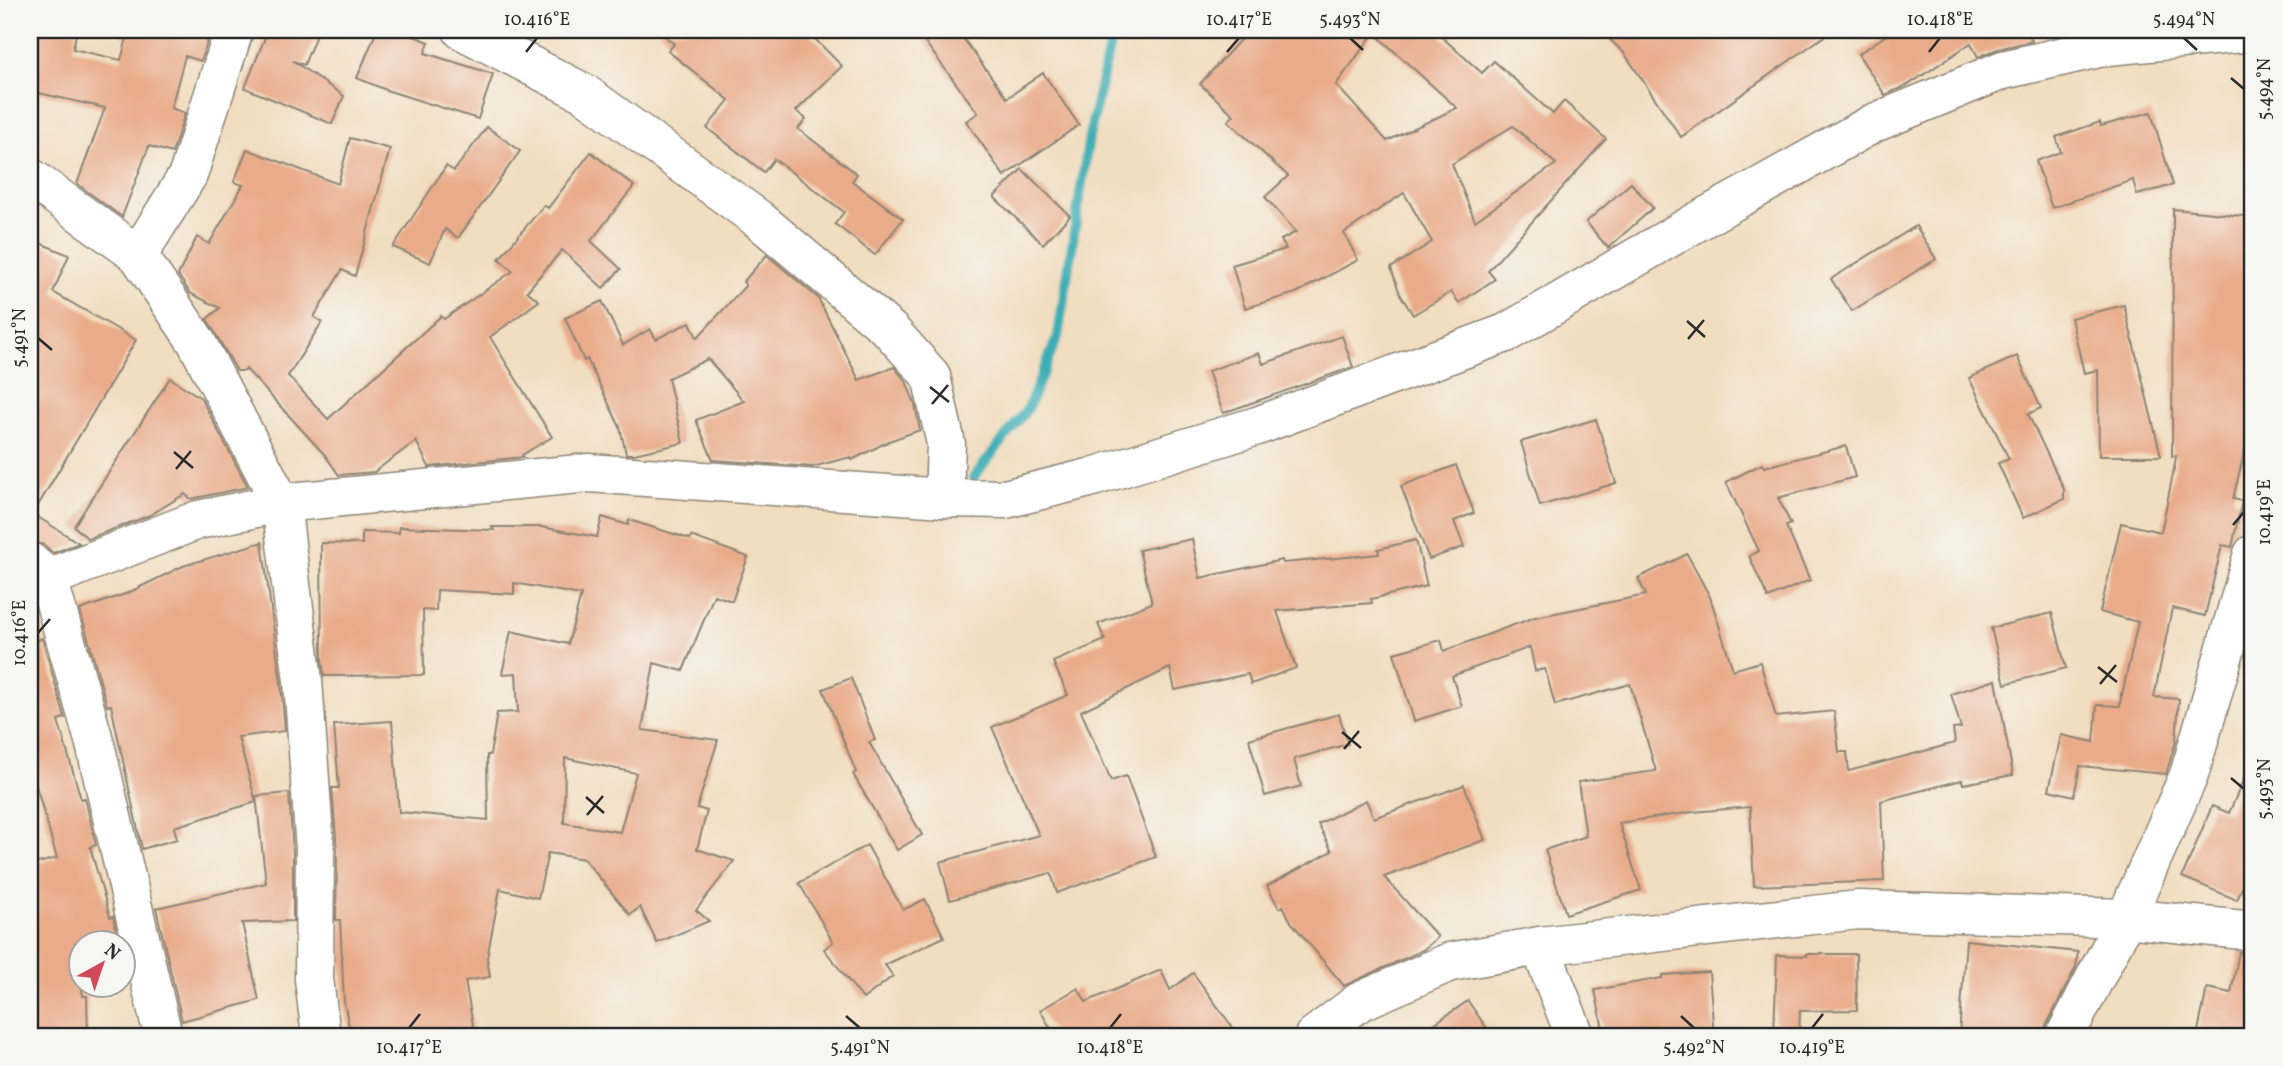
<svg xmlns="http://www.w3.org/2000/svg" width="2283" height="1066" viewBox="0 0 2283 1066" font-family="Vollkorn,serif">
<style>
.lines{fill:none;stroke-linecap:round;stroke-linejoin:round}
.stream{stroke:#3daeb5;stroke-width:10}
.building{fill:#e9ab89;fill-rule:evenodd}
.minor-casing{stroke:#8e8475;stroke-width:41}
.minor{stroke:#fff;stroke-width:38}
.ticks{fill:none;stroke:#2b2b2b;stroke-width:2.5}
.neatline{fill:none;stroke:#2b2b2b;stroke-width:2.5}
.ticks-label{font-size:18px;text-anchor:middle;fill:#2b2b2b}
</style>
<rect width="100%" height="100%" fill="#f6f6f2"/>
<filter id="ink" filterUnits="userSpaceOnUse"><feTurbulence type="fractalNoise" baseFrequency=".0143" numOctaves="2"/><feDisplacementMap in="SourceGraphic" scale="14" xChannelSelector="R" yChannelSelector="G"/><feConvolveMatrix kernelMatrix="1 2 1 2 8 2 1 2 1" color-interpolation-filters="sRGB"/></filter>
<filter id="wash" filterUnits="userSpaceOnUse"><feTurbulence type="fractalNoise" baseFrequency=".00686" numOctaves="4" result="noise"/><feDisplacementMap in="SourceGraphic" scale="28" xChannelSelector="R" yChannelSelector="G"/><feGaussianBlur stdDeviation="1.57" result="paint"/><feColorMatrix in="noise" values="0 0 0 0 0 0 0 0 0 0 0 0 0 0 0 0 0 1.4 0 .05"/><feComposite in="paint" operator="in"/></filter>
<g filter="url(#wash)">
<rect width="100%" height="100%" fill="#f1ddbf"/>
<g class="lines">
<!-- stream -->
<path class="stream" d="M973 478 1028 408 1058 336 1089 137 1113 30"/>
</g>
<g id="blocks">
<!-- building -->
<g class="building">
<path d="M30 30H77L73 49 121 60 127 38 119 35 120 30H211L201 61 185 56 171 108 185 113 172 153 149 146 122 217 77 184 105 108 30 91Z"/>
<path d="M268 30H318L304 65 293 61 344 96 332 124 245 88Z"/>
<path d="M377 30H398L429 42 425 53 493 74 478 119 386 90 357 78Z"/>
<path d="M658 30H806L842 66 796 111 806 119 798 129 857 174 852 181 903 219 875 255 835 224 844 212 774 159 764 172 707 128 729 100 668 51 674 44Z"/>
<path d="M916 30H957L1007 98 1043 73 1079 125 1004 176 966 121 978 113Z"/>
<path d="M1249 30H1434L1482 73 1494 61 1553 114 1564 101 1606 139 1488 271 1495 279 1459 303 1451 292 1413 315 1400 294 1391 268 1432 242 1404 193 1344 233 1358 260 1296 293 1245 308 1232 265 1286 249 1281 240 1296 232 1265 197 1288 176 1228 121 1234 115 1200 84ZM1374 33 1457 108 1387 141 1336 85ZM1513 126 1556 164 1475 221 1452 164Z"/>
<path d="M1600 30H1833L1681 137 1624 53Z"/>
<path d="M1894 30H2027L2032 41 1998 49 1978 57 1971 43 1908 85 1885 95 1858 54Z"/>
<path d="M2151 112 2173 185 2137 195 2133 180 2052 208 2036 161 2061 152 2056 137 2100 122 2101 126Z"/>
<path d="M487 127 520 151 458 238 445 229 430 263 393 247 446 166 454 171Z"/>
<path d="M350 138 390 149 355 276 342 270 314 317 322 322 288 376 328 419 441 316 444 319 513 271 499 259 544 205 548 208 591 152 634 186 591 241 621 269 603 288 562 250 527 291 539 301 490 337 552 437 522 455 523 457 429 467 416 441 374 472 339 475 324 454 246 369 245 371H237L207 319 220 308 190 293 178 275 197 237 209 244 243 185 234 182 247 149 338 184Z"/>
<path d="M1022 169 1070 216 1043 244 994 197Z"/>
<path d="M1631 183 1653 208 1608 248 1586 222Z"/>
<path d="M2173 209 2253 217V385L2248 428H2250L2233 499 2242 501 2232 547 2222 545 2205 616 2172 608 2154 697 2179 699 2176 741 2166 774 2080 766 2074 796 2049 790 2061 735 2094 742 2097 705 2120 706 2121 694 2122 695 2138 622 2100 612 2121 523 2161 532 2175 464 2176 456H2172Z"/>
<path d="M1916 226 1936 259 1852 311 1831 279Z"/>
<path d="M30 239 69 255 53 292 136 340 33 514 79 543 53 553 44 545 30 541Z"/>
<path d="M767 255 818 298 859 380 894 367 906 381 915 404 920 430 889 441 852 460 851 457 812 467 713 460 696 420 744 401 708 359 668 378 683 443 634 454H626L620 427 587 359 584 361 565 318 602 301 623 345 650 329 656 339 690 322 697 338 746 285 743 282Z"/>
<path d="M2124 305 2161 456H2099L2098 370 2084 373 2071 318Z"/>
<path d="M1342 336 1353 367 1223 413 1208 371 1259 353 1263 364Z"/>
<path d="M2017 356 2041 408 2028 414 2064 489V499L2023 518 1998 463 2009 459 1969 378Z"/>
<path d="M170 378 201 398 248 487 191 499 185 494 150 515 88 539 74 526Z"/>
<path d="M1596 419 1616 483 1540 506 1521 442Z"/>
<path d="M1846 446 1855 477 1778 498 1791 524 1786 526 1810 580 1768 598 1749 556 1759 551 1726 482 1762 464 1764 467Z"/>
<path d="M1456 465 1474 513 1454 521 1464 547 1429 559 1401 486Z"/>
<path d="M602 517 628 525 629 520 690 539 691 536 748 557 732 601 714 595 683 671 654 663 642 730 718 740 697 808 707 811 697 849 734 861 696 910 709 921 657 943 640 907 630 915 584 859 548 853 538 898 500 889 487 958 490 977 465 981 475 1036H351L344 1002 340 920H336L337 851 332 788H339L334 725 392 721 399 812 488 820 487 755H490L497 713 518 712 516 673 502 674 511 631 568 644 581 595 514 583V594L437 590 436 611 423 610 424 675 324 676 322 660 321 543 362 544V532L399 533V527L494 530 492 527H541L597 537ZM565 758 636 773 620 832 564 823Z"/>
<path d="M1192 539 1200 578 1282 560 1283 563 1379 554 1378 549 1416 540 1427 586 1371 599 1372 603 1277 611 1296 668 1251 684 1248 674 1175 690 1170 668 1081 711 1111 781 1126 776 1156 857 1057 893 1051 873 950 900 940 862 1039 835 992 727 1068 695 1053 662 1105 640 1098 624 1152 603 1139 550Z"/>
<path d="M262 542 281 683 285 731 238 737 256 802 174 827 177 839 142 849 111 705 107 706 80 610 128 593 183 566Z"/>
<path d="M1687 554 1710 597 1733 670 1760 662 1776 717 1834 711 1839 752H1847L1849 771 1955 743 1953 729 1961 728 1951 694 1996 680 2013 775 1963 784 1962 780 1881 801 1884 881 1754 886 1750 807 1693 812 1619 823 1641 890 1566 914 1545 850 1586 836 1578 782 1656 771 1630 684 1555 705 1545 669 1535 671 1530 647 1452 676 1462 706 1414 721 1394 653 1441 640 1444 651 1535 617 1646 595 1638 578Z"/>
<path d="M2052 613 2066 668 2005 684 1991 628Z"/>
<path d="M42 638 65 718 58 720 81 799 85 798 96 845 90 847 110 917 113 916 119 943H75L83 996H87L88 1036H30V865L57 858 30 765V644Z"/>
<path d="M851 678 875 740 869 742 922 835 897 850 853 774 856 772 823 689Z"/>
<path d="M1339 714 1348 744 1294 759 1301 786 1265 796 1249 739Z"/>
<path d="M2253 758V861L2237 900 2182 877 2212 806 2229 813Z"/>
<path d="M1464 785 1485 840 1384 877 1438 937 1423 950 1344 986 1291 922 1283 906 1279 908 1267 886 1332 851 1318 824 1366 800 1374 818Z"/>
<path d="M289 793 293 852V921L242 923 259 1000 182 1021 156 908 266 883 256 796Z"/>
<path d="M867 845 903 910 925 899 944 937 885 965 893 976 863 999 824 949 833 942 799 883Z"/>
<path d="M1966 940 2078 952 2076 967 2046 1026 2043 1036H1959Z"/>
<path d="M2239 952H2253V1036H2197L2207 988 2231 993Z"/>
<path d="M1807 954H1856L1857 1010 1800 1011 1799 1034 1774 1033 1777 955 1807 956Z"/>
<path d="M1161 970 1170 990 1193 973 1239 1036H1055L1040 1010 1078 988 1086 1002Z"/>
<path d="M1709 972 1714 1036H1622L1621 1031 1604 1034 1595 990 1662 978V975Z"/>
<path d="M1468 1001 1492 1036H1416Z"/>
</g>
</g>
</g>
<g filter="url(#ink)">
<use href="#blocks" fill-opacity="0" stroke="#8e8475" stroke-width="2"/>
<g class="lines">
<!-- minor casing -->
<g class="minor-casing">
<g id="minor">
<path d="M462 30 584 93 757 218 890 330 931 376 946 444 944 498"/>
<path d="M30 177 138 255 196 341 281 503 303 681 315 851 314 979 321 1036"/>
<path d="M138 255 188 175 234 30"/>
<path d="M30 562 48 578 95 744 163 1036"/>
<path d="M30 587 48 578 198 520 281 503 589 473 944 498 1005 499 1089 478 1257 426 1506 333 1709 215 1874 123 2003 70 2108 46 2253 32"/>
<path d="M1540 946 1575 1036"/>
<path d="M1314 1036 1359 1002 1450 962 1540 946 1858 910 2126 918 2253 931"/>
<path d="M2065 1036 2126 918 2189 775 2253 554"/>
</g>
</g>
<!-- minor -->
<use href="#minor" class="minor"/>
</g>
</g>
<!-- ticks -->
<path class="ticks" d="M1350 38 1363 50M2184 38 2197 50M526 52 537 38M1227 52 1239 38M1929 52 1940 38M2231 78 2244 89M1687 321 1705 337M38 338 52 350M1688 339 1704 320M930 387 949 402M932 404 948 385M174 452 193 468M176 469 191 451M2233 525 2244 512M38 633 50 619M2098 667 2117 682M2100 684 2116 665M1342 732 1361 748M1344 749 1359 731M2231 778 2244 789M586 797 604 813M587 815 603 796M846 1016 860 1028M1681 1016 1694 1028M409 1028 420 1014M1110 1028 1121 1014M1812 1028 1823 1014"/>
<!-- margin -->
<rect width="2283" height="1066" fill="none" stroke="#f6f6f2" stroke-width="77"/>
<!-- north arrow -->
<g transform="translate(102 964) rotate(40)"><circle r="33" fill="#f6f6f2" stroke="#a5a5a2" stroke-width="2"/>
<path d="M0-5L12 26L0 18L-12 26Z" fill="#d1495b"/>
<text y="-10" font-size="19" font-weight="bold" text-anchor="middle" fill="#2b2b2b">N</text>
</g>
<rect x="38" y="38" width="2206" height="990" class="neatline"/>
<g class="ticks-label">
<text x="537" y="25">10.416°E</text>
<text x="1239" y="25">10.417°E</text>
<text x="1350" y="25">5.493°N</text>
<text x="1940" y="25">10.418°E</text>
<text x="2184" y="25">5.494°N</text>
<text transform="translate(2264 89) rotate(-90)" y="6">5.494°N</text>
<text transform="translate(19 338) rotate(-90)" y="6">5.491°N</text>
<text transform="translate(2264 512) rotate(-90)" y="6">10.419°E</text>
<text transform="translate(19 633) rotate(-90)" y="6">10.416°E</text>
<text transform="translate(2264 789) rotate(-90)" y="6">5.493°N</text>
<text x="409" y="1053">10.417°E</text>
<text x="860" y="1053">5.491°N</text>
<text x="1110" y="1053">10.418°E</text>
<text x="1694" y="1053">5.492°N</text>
<text x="1812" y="1053">10.419°E</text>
</g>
</svg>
